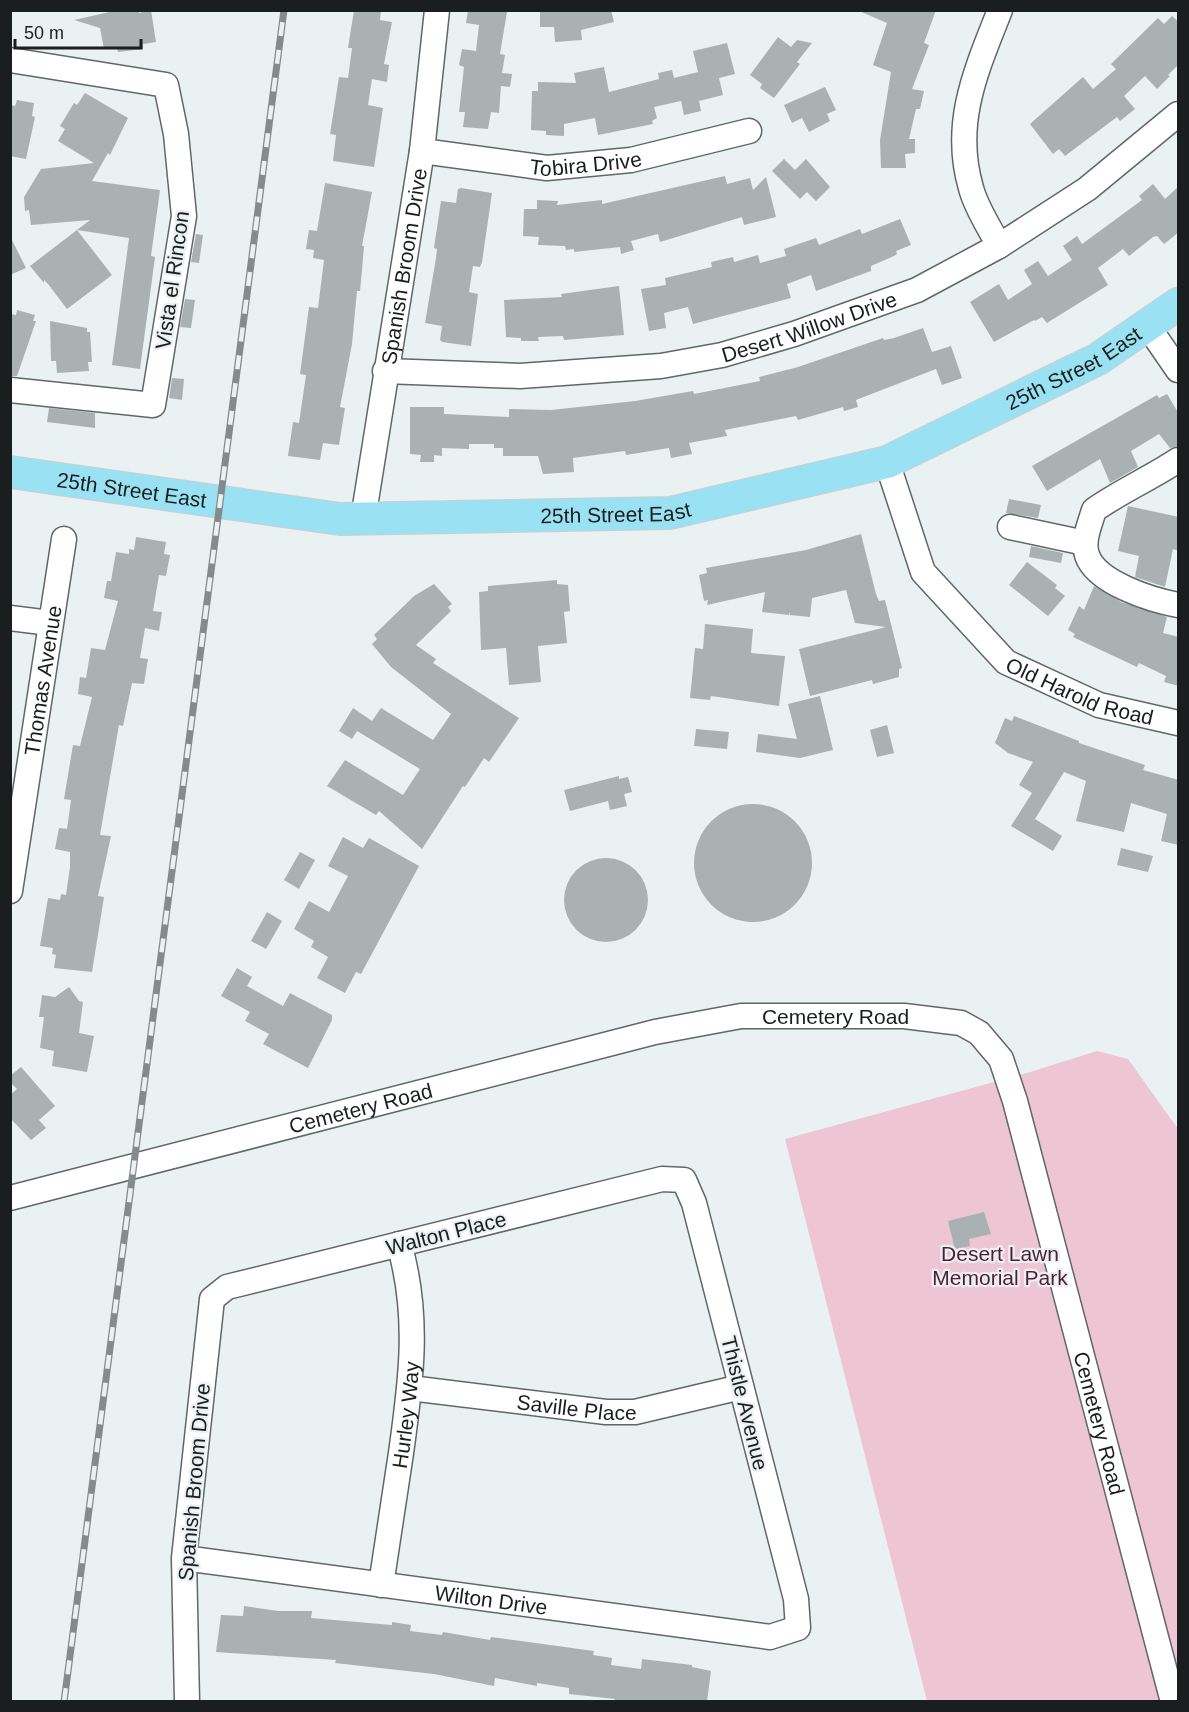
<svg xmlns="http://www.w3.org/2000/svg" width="1189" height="1712" viewBox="0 0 1189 1712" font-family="Helvetica,sans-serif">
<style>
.green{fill:#eec5d3}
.building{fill:#aab1b2}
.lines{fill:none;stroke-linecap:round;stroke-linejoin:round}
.minor-casing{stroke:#616769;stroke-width:27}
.major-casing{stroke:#cdcece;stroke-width:34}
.minor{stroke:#fff;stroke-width:24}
.major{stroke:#9ae2f3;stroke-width:32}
.rail-casing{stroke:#858a8c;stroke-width:7}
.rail{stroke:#eaf1f3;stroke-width:4.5;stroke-dasharray:14;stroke-linecap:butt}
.labels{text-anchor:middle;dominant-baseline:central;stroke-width:4.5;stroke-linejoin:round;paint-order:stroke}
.street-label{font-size:21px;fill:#1b1e1f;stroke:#eaf1f3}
.park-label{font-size:21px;fill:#531b34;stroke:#eaf1f3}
</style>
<rect width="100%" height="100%" fill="#eaf1f3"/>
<!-- green -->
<path class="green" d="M1097 1051 1128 1059 1178 1129V1701H927L785 1139 1027 1073Z"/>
<!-- building -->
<g class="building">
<path d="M118 10H139V13L151 10 156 42 143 44V49L118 52 117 48 104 49 100 28 74 20Z"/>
<path d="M354 10H381L380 20 392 22 384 64 389 65 387 82 372 79 368 105 383 108 374 167 333 161 336 135 330 134 339 77 348 78 352 48H348Z"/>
<path d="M468 10 507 12 500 54 505 55 502 73 512 74 510 87 501 86 499 113 491 112 488 129 463 127 465 112H459L464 67 459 65 462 49 476 51 479 25 466 23Z"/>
<path d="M540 10H611L614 22 581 30 582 40 555 42 554 27H540Z"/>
<path d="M857 10H936L924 43 929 45 912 89 924 91 920 109H916L909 139H915V153L905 154 906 168H881L880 140 891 72 873 65 887 23Z"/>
<path d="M1172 16 1179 22V64L1168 75 1170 76 1157 89 1145 76 1124 96 1135 109 1120 121 1117 117 1065 156 1059 149 1053 154 1030 124 1083 77 1093 89 1116 69 1111 64 1158 18 1164 24Z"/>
<path d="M778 37 791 47 797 40 812 43 797 62 800 64 774 98 760 88 762 84 750 75Z"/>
<path d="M727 43 735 74 719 78 723 95 699 101 701 111 684 115 681 101 654 107 657 118 652 121 653 124 598 135 595 118 564 124V136L546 135V131L531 130 532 91H538V82L576 83 574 73 604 67 609 92 659 79 658 73 672 70 674 78 698 72 693 51Z"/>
<path d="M825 87 836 110 827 114 830 121 809 132 802 118 792 123 784 105Z"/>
<path d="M85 93 128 118 110 155 108 153 92 181 160 190 151 256 155 257 140 369 112 365 129 238 77 230 90 220 31 225 29 210 25 211 24 197 41 169 94 163 58 141 65 129 60 126 74 103 77 105Z"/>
<path d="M17 100 34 103 32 116 35 117 26 159 10 156V105L15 106Z"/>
<path d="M784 159 795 170 806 159 830 187 816 201 807 192 800 199 772 171Z"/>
<path d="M725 176 727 184 750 178 753 190 766 177 776 217 744 225 742 217 660 242 658 234 631 241 634 250 621 254 620 247 574 252V249L566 250 565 246 538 245 539 237 523 236 524 209H537V200L558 201 557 205 602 200V204Z"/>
<path d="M325 183 372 192 362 246H364L362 270 360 291H357L352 344 340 407 345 408 339 445 323 443 320 460 288 456 293 422 299 423 306 375 300 374 309 307 318 308 324 260 313 258 314 250 306 249 309 230 317 231Z"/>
<path d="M1153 184 1165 199 1179 186V232L1164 244 1157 236 1153 237 1129 256 1123 249 1098 268 1108 285 1047 323 1042 317 1035 321 1034 320 994 342 970 302 999 284 1008 300 1032 284 1024 270 1038 261 1048 276 1072 260 1063 246 1077 236 1082 244 1142 200 1139 196Z"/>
<path d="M461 188 492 193 482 262 480 267 473 266 469 292 478 294 471 346 442 342 440 340 442 326 425 323 436 258 437 249 434 248 441 201 456 203 458 189Z"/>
<path d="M900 219 911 245 896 251 897 254 894 256 871 266V271L816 291 811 275 787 284 791 298 693 324 688 307 664 313 666 328 649 331 641 289 666 285 665 278 712 267 711 262 733 257 734 262 758 255 760 263 786 256 784 249 816 238 819 245 860 229 862 234Z"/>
<path d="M77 230 112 275 67 309 48 284 44 280V283L30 266Z"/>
<path d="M196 234 203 235 199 263 191 262Z"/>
<path d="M10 236 26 268 10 275Z"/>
<path d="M619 286 624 335 564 340 563 336 538 337 539 341H521V338L506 337 504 300 562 297 561 294Z"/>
<path d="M185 299 195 300 191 328 180 327Z"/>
<path d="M17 310 35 315 33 321H36L17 376H10V314L16 315Z"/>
<path d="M50 321 87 328V332H90L92 362H88L89 371 57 373 56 361H51Z"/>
<path d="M923 328 932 352 951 346 962 378 942 385 936 369 856 400 858 407 844 411 843 407 798 420 796 416 725 430 727 436 689 443 692 454 671 458 669 448 626 455 625 451 573 458 574 472 543 474 538 456H503V448H494V444H469V449L442 448V456L434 455V462H420L421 455 410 454V407H444V414L509 417V409L551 410 635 401 693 391 694 394 760 381 759 377 798 367 883 338 884 340 894 338Z"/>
<path d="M172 378 184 379 182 400 169 398Z"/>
<path d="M1167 394 1179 414V446L1170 448 1159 434 1131 451 1138 467 1110 483 1100 459 1047 491 1032 466 1157 395 1159 398Z"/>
<path d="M49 408 95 413V428L47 422Z"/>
<path d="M1009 499 1041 505 1038 518 1006 513Z"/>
<path d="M1128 506 1179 517V551L1173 549 1165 587 1135 577 1139 556 1118 551Z"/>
<path d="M861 534 876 594 879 601 885 600 902 668 899 669V677L873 684 872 680 810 696 799 649 886 627 855 623 846 590 812 598 810 617 790 615 789 612V615L762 612 765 592 707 605 708 600 704 601 699 575 707 573 706 568 806 550Z"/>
<path d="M136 537 166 542 164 554 170 555 166 576 159 575 153 611 162 612 159 631 145 628 140 658 148 659 144 684 132 683 123 726 119 725 100 835 111 836 98 896 104 897 92 972 54 968 56 955 52 954 53 948 40 946 48 898 60 900 61 894 66 895 70 867V852L55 849 59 828 67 829 71 800 64 799 73 745 80 746 92 697 78 694 80 677 86 678 91 648 105 650 118 601 104 598 107 581H111L116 552 129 554V549L134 550Z"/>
<path d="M1031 546 1063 553 1061 563 1029 557Z"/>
<path d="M1027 562 1057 585 1055 588 1065 596 1048 616 1009 585Z"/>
<path d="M557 580V584L568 585 570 611 564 612 567 643 538 646 541 682 509 685 506 648 481 650 479 592 488 591V586Z"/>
<path d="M434 584 452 604 448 607 451 611 416 645 436 659 433 663 519 718 489 762 484 758 465 787 463 786 422 849 379 811 376 815 327 786 345 760 403 795 420 769 357 731 352 739 339 731 353 708 372 721 381 708 433 740 451 714 391 667 372 644 377 639 374 635 414 596Z"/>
<path d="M1094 586 1121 602 1167 617 1163 633 1179 637V686L1164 682 1166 676 1139 663 1137 667 1073 637 1075 634 1068 630 1079 606 1084 610Z"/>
<path d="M705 624 753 629 751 653 785 656 779 706 711 696 710 700 690 698 695 648 703 649Z"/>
<path d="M820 696 833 750 800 758 756 752 758 734 797 739 788 704Z"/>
<path d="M1014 716 1079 741V743L1145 765 1143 770 1179 780V845L1161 841 1167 814 1131 803 1124 832 1076 821 1086 781 1064 772 1035 819 1062 836 1053 851 1011 826 1032 793 1019 785 1033 762 1008 753 995 743 1005 718 1012 721Z"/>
<path d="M887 725 894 753 877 757 870 730Z"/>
<path d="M696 729 729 732 727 749 694 746Z"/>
<path d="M619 776V779L628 777 632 792 624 794 627 806 610 810 608 801 570 811 564 790Z"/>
<circle cx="753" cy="863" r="59"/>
<path d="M343 837 363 848 369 838 419 866 361 974 356 972 345 993 317 978 328 957 311 947 314 941 294 929 309 901 329 912 348 876 328 866Z"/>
<path d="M1121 848 1153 856 1148 872 1117 865Z"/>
<path d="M300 852 315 860 299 889 284 880Z"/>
<circle cx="606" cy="900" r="42"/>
<path d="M267 912 282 921 266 949 251 941Z"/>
<path d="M237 968 252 977 247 986 283 1006 290 993 332 1015V1020L308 1068 263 1044 269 1034 245 1021 250 1012 221 996Z"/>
<path d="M69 987 79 1001 83 1002 79 1033 94 1036 87 1072 52 1066 54 1051 40 1048 44 1017H39L42 995 55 997Z"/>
<path d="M21 1067 55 1106 39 1120 46 1128 31 1140 10 1118V1095L17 1089 10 1082V1076Z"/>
<path d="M984 1212 991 1234 969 1239 970 1246 955 1249 948 1221Z"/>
<path d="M244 1606 278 1611H312L311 1618 392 1625V1622L411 1625 410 1631 442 1635 443 1632 490 1640 491 1637 594 1651 593 1655 612 1658 611 1665 641 1669 642 1659 692 1665V1667L711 1671 707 1701H614L615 1699 569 1694V1688L537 1683V1686L495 1678 494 1686 434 1674 335 1663 336 1660 216 1652 221 1615 243 1616Z"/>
</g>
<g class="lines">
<!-- minor casing -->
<g class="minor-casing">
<g id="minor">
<path d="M10 60 166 85 176 134 184 216 153 405 10 390"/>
<path id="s1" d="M422 151 547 168 631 160 749 131"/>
<path d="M999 246C990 228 976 208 971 188 952 123 976 71 1000 10"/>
<path d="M1147 325 1178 370"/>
<path id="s2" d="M385 371 520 376 661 366 722 355 794 334 917 290 999 246 1087 189 1178 114"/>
<path d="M1178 460C1151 478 1121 491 1094 510 1090 524 1082 541 1087 555 1096 583 1152 600 1178 605"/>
<path id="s3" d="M887 462 923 572 1006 662 1099 705 1178 723"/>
<path id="s4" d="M363 519 422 151 437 10"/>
<path d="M1010 527 1085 543"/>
<path d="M10 618 50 623"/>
<path id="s5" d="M10 891 64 539"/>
<path id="s6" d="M10 1198 655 1032 741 1016H904L961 1023 979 1033 1001 1059 1015 1101 1173 1702"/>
<path id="s7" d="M410 1388 606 1412H635L741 1387"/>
<path id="s8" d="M184 1558 770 1637 798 1628 796 1599 694 1203 684 1180 662 1179 227 1287 212 1299 184 1558 187 1702"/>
<path id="s9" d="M381 1585C388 1541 394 1497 401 1453 411 1382 420 1315 399 1244"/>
</g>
</g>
<!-- major casing -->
<g class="major-casing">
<g id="major">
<path id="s10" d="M10 472 340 519 670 513 887 462 1098 359 1178 304"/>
</g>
</g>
<!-- minor -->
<use href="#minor" class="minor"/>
<!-- major -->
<use href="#major" class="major"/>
<!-- rail casing -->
<g class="rail-casing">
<path id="rail" d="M64 1702 284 10"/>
</g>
<!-- rail -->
<use href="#rail" class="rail"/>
</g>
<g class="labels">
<!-- street labels -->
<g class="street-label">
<text stroke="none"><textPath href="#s1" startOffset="165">Tobira Drive</textPath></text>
<text stroke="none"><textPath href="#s4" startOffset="256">Spanish Broom Drive</textPath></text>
<text transform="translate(172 280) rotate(-82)">Vista el Rincon</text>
<text stroke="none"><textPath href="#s2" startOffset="430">Desert Willow Drive</textPath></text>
<text stroke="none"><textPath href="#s10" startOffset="1095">25th Street East</textPath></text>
<text stroke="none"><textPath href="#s10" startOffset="123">25th Street East</textPath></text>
<text stroke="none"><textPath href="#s10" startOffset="609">25th Street East</textPath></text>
<text stroke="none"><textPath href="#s5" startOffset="213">Thomas Avenue</textPath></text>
<text stroke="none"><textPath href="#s3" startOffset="318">Old Harold Road</textPath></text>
<text stroke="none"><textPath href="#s6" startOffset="848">Cemetery Road</textPath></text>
<text stroke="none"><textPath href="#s6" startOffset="362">Cemetery Road</textPath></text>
<text transform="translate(446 1233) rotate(-14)">Walton Place</text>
<text transform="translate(745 1403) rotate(76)">Thistle Avenue</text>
<text stroke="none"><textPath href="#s7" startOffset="168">Saville Place</textPath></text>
<text stroke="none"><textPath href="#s9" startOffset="172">Hurley Way</textPath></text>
<text stroke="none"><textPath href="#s6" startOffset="1406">Cemetery Road</textPath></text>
<text transform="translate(194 1482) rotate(-85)">Spanish Broom Drive</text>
<text stroke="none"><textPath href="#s8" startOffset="310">Wilton Drive</textPath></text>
</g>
<!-- park labels -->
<g class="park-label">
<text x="1000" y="1253">Desert Lawn<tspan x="1000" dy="24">Memorial Park</tspan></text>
</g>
</g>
<!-- border -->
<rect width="1189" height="1712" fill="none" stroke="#1b1e1f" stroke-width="24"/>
<!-- scale -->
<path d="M15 39v9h126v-9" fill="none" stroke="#1b1e1f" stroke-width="3"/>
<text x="24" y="39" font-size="18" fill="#1b1e1f" stroke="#eaf1f3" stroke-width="4.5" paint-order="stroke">50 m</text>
</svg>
